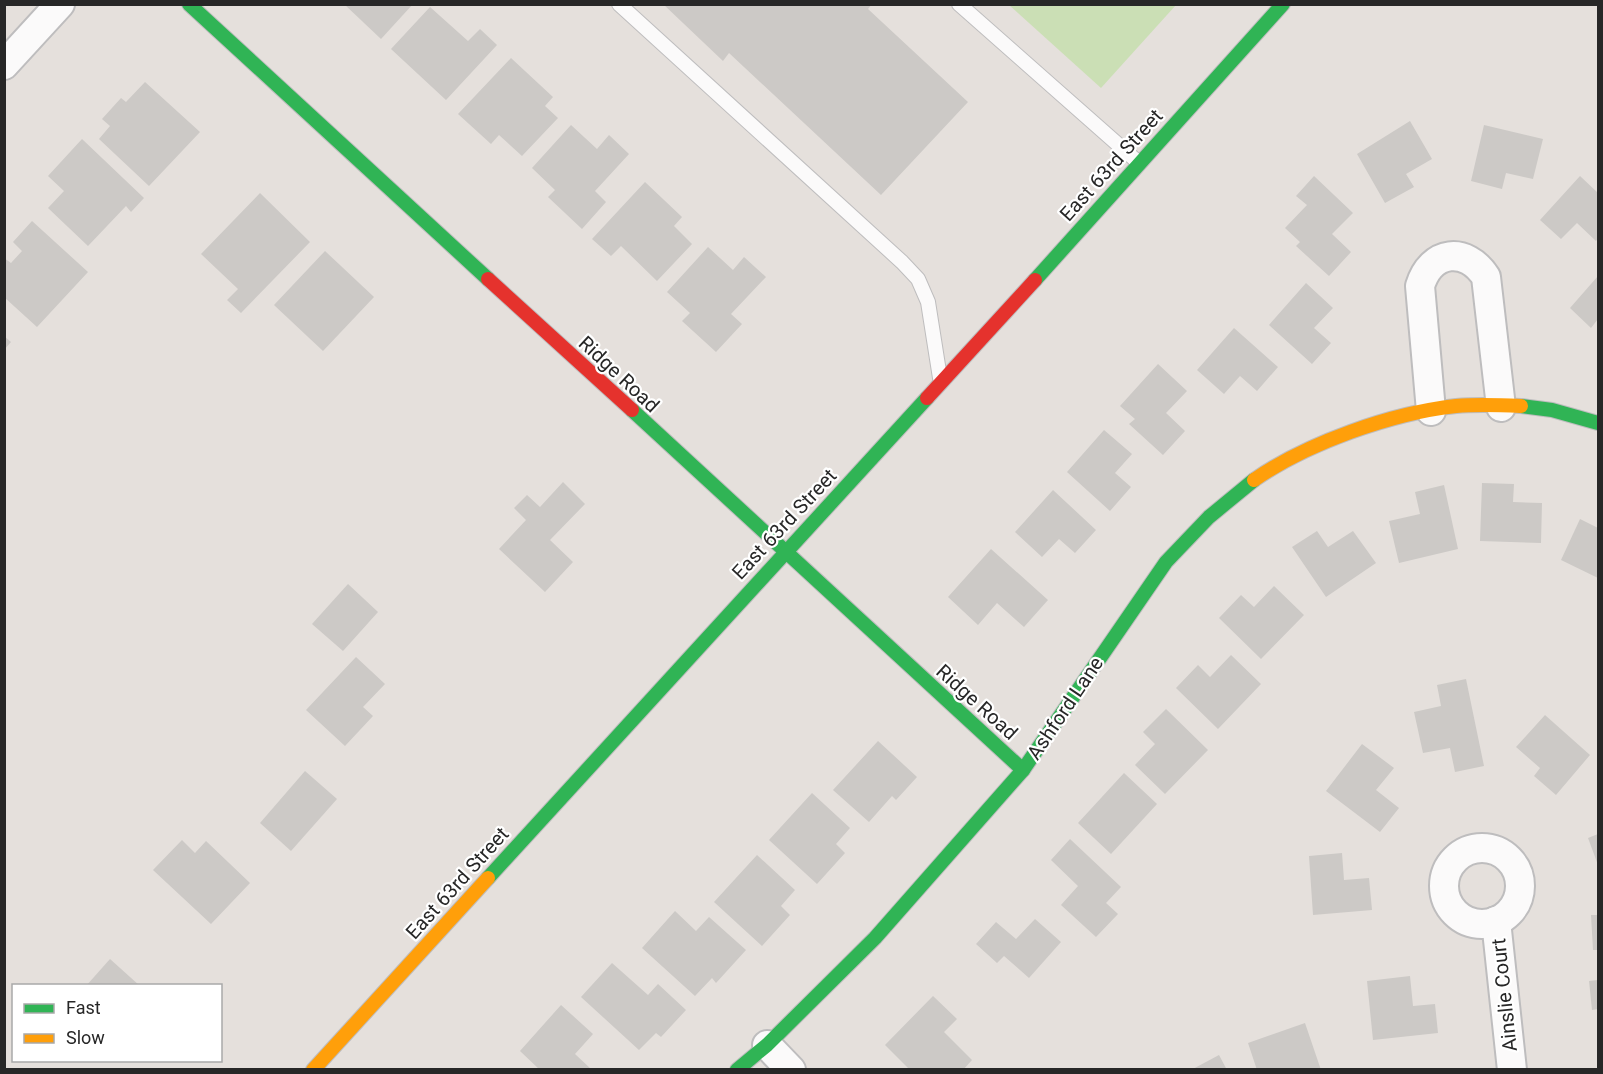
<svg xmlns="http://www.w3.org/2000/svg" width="1603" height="1074" viewBox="0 0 1603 1074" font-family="Roboto,sans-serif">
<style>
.green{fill:#cbdfb5}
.building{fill:#ccc9c6}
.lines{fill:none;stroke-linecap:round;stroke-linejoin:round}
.lane-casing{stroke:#bebdbe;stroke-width:16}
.street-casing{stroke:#bebdbe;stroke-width:32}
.fast-casing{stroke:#bebdbe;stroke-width:16}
.slow-casing{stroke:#bebdbe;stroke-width:16}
.jam-casing{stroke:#bebdbe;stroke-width:16}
.lane{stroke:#fbfafa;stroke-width:14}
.street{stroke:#fbfafa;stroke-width:28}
.fast{stroke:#30b455;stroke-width:14}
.slow{stroke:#ff9f0a;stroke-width:14}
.jam{stroke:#e5322d;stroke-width:14}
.labels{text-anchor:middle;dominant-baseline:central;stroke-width:4.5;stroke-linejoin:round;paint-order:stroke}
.street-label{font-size:20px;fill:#272727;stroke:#fff}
</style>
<rect width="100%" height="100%" fill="#e5e0dc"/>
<!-- green -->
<path class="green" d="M1009 5H1176L1101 88Z"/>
<!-- building -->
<g class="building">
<path d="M344 4H413L381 39Z"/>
<path d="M663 4H872L868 9 968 102 881 195 729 53 723 61Z"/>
<path d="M430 7 468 41 480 29 497 45 446 100 391 49Z"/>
<path d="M511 58 553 97 545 106 558 118 522 156 499 135 491 144 458 114Z"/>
<path d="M145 82 200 132 149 186 99 139 110 126 102 119 121 98 126 102Z"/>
<path d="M1410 121 1432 159 1406 174 1414 187 1385 203 1357 154Z"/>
<path d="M571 125 597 149 609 135 629 154 595 191 606 202 582 229 548 197 555 190 532 168Z"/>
<path d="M1484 125 1543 139 1533 179 1506 173 1502 189 1471 181Z"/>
<path d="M82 139 144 198 131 212 126 206 88 246 48 208 64 191 48 176Z"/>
<path d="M1314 176 1353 213 1332 234 1351 252 1329 276 1296 246 1300 242 1285 228 1307 205 1296 196Z"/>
<path d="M1580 176 1598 193V238L1596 241 1577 223 1561 239 1540 220Z"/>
<path d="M645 182 682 217 674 226 692 244 657 281 621 246 611 256 592 239Z"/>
<path d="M260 193 310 242 241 313 227 300 238 289 201 254Z"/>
<path d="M32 221 88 272 37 327 4 297V258L11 263 22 251 13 242Z"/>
<path d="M708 247 733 270 744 257 766 277 731 314 742 324 716 352 682 321 690 313 667 292Z"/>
<path d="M325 251 374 297 323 351 274 305Z"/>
<path d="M1598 276V319L1591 328 1570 308Z"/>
<path d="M1306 283 1333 308 1314 328 1331 343 1312 364 1269 325Z"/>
<path d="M1234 328 1278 367 1257 391 1240 376 1224 394 1197 370Z"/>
<path d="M4 336 11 342 4 350Z"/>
<path d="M1158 364 1187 391 1166 413 1185 431 1163 455 1129 424 1135 419 1120 406Z"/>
<path d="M1104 430 1132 454 1115 473 1131 487 1110 511 1067 472Z"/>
<path d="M563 482 585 504 550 540 573 562 545 592 499 549 526 520 514 508 527 495 540 507Z"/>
<path d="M1482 483 1514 484 1513 502 1542 503 1541 543 1480 541Z"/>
<path d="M1444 485 1458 549 1399 563 1389 521 1420 514 1415 492Z"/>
<path d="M1053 490 1096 530 1075 553 1059 539 1042 557 1015 532Z"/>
<path d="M1580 519 1598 528V578L1561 560Z"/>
<path d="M1317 531 1328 547 1353 531 1376 563 1326 597 1292 547Z"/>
<path d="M991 549 1048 600 1024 627 997 603 978 625 948 597Z"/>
<path d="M348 584 378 612 343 651 312 624Z"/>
<path d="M1274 586 1304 615 1261 659 1219 618 1241 595 1254 607Z"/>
<path d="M1231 655 1261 684 1218 729 1176 688 1198 665 1210 677Z"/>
<path d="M356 657 385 684 363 707 373 716 345 746 306 710Z"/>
<path d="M1466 679 1484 766 1455 772 1450 748 1423 753 1414 712 1441 706 1437 685Z"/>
<path d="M1166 709 1208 750 1165 794 1135 765 1155 744 1143 732Z"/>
<path d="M1545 715 1590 755 1556 795 1534 776 1540 768 1516 747Z"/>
<path d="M878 741 917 777 896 800 892 796 869 822 833 790Z"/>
<path d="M1362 744 1394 768 1376 790 1399 808 1380 832 1326 791Z"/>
<path d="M305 771 337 799 291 851 260 823Z"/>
<path d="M1124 773 1157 804 1111 854 1078 823Z"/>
<path d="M812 793 850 828 836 844 845 853 817 884 769 840Z"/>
<path d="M1598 834V865L1588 838Z"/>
<path d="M1070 839 1121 887 1106 903 1118 914 1096 937 1061 905 1078 886 1051 860Z"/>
<path d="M182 840 195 853 206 841 250 883 211 924 153 870Z"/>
<path d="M1342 853 1344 880 1369 878 1372 910 1313 915 1309 856Z"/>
<path d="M757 855 795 890 781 906 790 915 762 946 714 902Z"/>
<path d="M675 911 696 931 709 917 746 950 716 983 712 978 695 996 642 948Z"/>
<path d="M1591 915H1598V950H1593Z"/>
<path d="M1035 919 1061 942 1029 978 1004 956 997 963 976 944 996 922 1016 939Z"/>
<path d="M110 959 140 986H86Z"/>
<path d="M612 963 648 995 658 984 686 1010 661 1037 656 1033 639 1050 581 997Z"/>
<path d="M1410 976 1413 1006 1435 1004 1438 1033 1373 1040 1367 981Z"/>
<path d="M1598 980V1009L1592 1010 1589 981Z"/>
<path d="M933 996 957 1019 944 1032 972 1060 963 1070H910L885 1045Z"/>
<path d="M561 1005 593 1034 575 1054 592 1070H540L520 1051Z"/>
<path d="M1305 1023 1321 1070H1287L1286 1068 1280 1070H1257L1248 1043Z"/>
<path d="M1219 1055 1227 1070H1191Z"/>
</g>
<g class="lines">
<!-- lane casing -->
<g class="lane-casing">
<g id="lane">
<path d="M619 4 902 262 918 279 928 302 940 378"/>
<path d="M959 4 1139 163"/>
</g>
</g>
<!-- street casing -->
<g class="street-casing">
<g id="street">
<path d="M4 65 60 4"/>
<path d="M1431 411 1420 286C1431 250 1466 246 1486 277L1501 407"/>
<circle cx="1482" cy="886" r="38"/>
<path d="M1496 921 1512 1070"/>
<path d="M767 1045 791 1070"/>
</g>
</g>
<!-- fast casing -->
<g class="fast-casing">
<g id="fast">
<path d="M189 4 488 279"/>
<path d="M1035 280 1283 4"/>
<path d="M1521 406 1552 410 1598 423"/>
<path d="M632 410 1023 770"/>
<path d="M488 878 927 398"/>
<path d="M737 1070 767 1045 875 938 1023 770 1166 562 1209 517 1254 480"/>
</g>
</g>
<!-- slow casing -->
<g class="slow-casing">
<g id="slow">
<path d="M1254 480C1307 443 1392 413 1456 406 1478 404 1500 405 1521 406"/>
<path d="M313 1070 488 878"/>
</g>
</g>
<!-- jam casing -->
<g class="jam-casing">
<g id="jam">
<path d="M488 279 632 410"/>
<path d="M927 398 1035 280"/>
</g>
</g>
<!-- lane -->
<use href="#lane" class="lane"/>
<!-- street -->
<use href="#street" class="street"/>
<!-- fast -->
<use href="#fast" class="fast"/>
<!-- slow -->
<use href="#slow" class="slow"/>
<!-- jam -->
<use href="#jam" class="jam"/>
</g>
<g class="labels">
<!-- street labels -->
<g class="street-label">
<text transform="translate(1111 165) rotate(-48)">East 63rd Street</text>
<text transform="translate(619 374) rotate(43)">Ridge Road</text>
<text transform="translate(784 524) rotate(-47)">East 63rd Street</text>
<text transform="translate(977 702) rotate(42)">Ridge Road</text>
<text transform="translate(1065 708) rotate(-56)">Ashford Lane</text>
<text transform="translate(457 883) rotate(-48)">East 63rd Street</text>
<text transform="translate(1504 995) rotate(-96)">Ainslie Court</text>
</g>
</g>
<!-- border -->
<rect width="1603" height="1074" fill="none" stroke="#272727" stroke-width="12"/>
<!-- legend -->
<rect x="12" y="984" width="210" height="78" fill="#ffffff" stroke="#a9a9a9" stroke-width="1.5"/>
<rect x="24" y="1004" width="30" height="9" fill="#30b455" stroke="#a9a9a9" stroke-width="1.5"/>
<text x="66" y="1014" font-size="18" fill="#272727">Fast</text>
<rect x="24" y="1034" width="30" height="9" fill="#ff9f0a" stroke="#a9a9a9" stroke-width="1.5"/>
<text x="66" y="1044" font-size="18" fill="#272727">Slow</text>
</svg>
